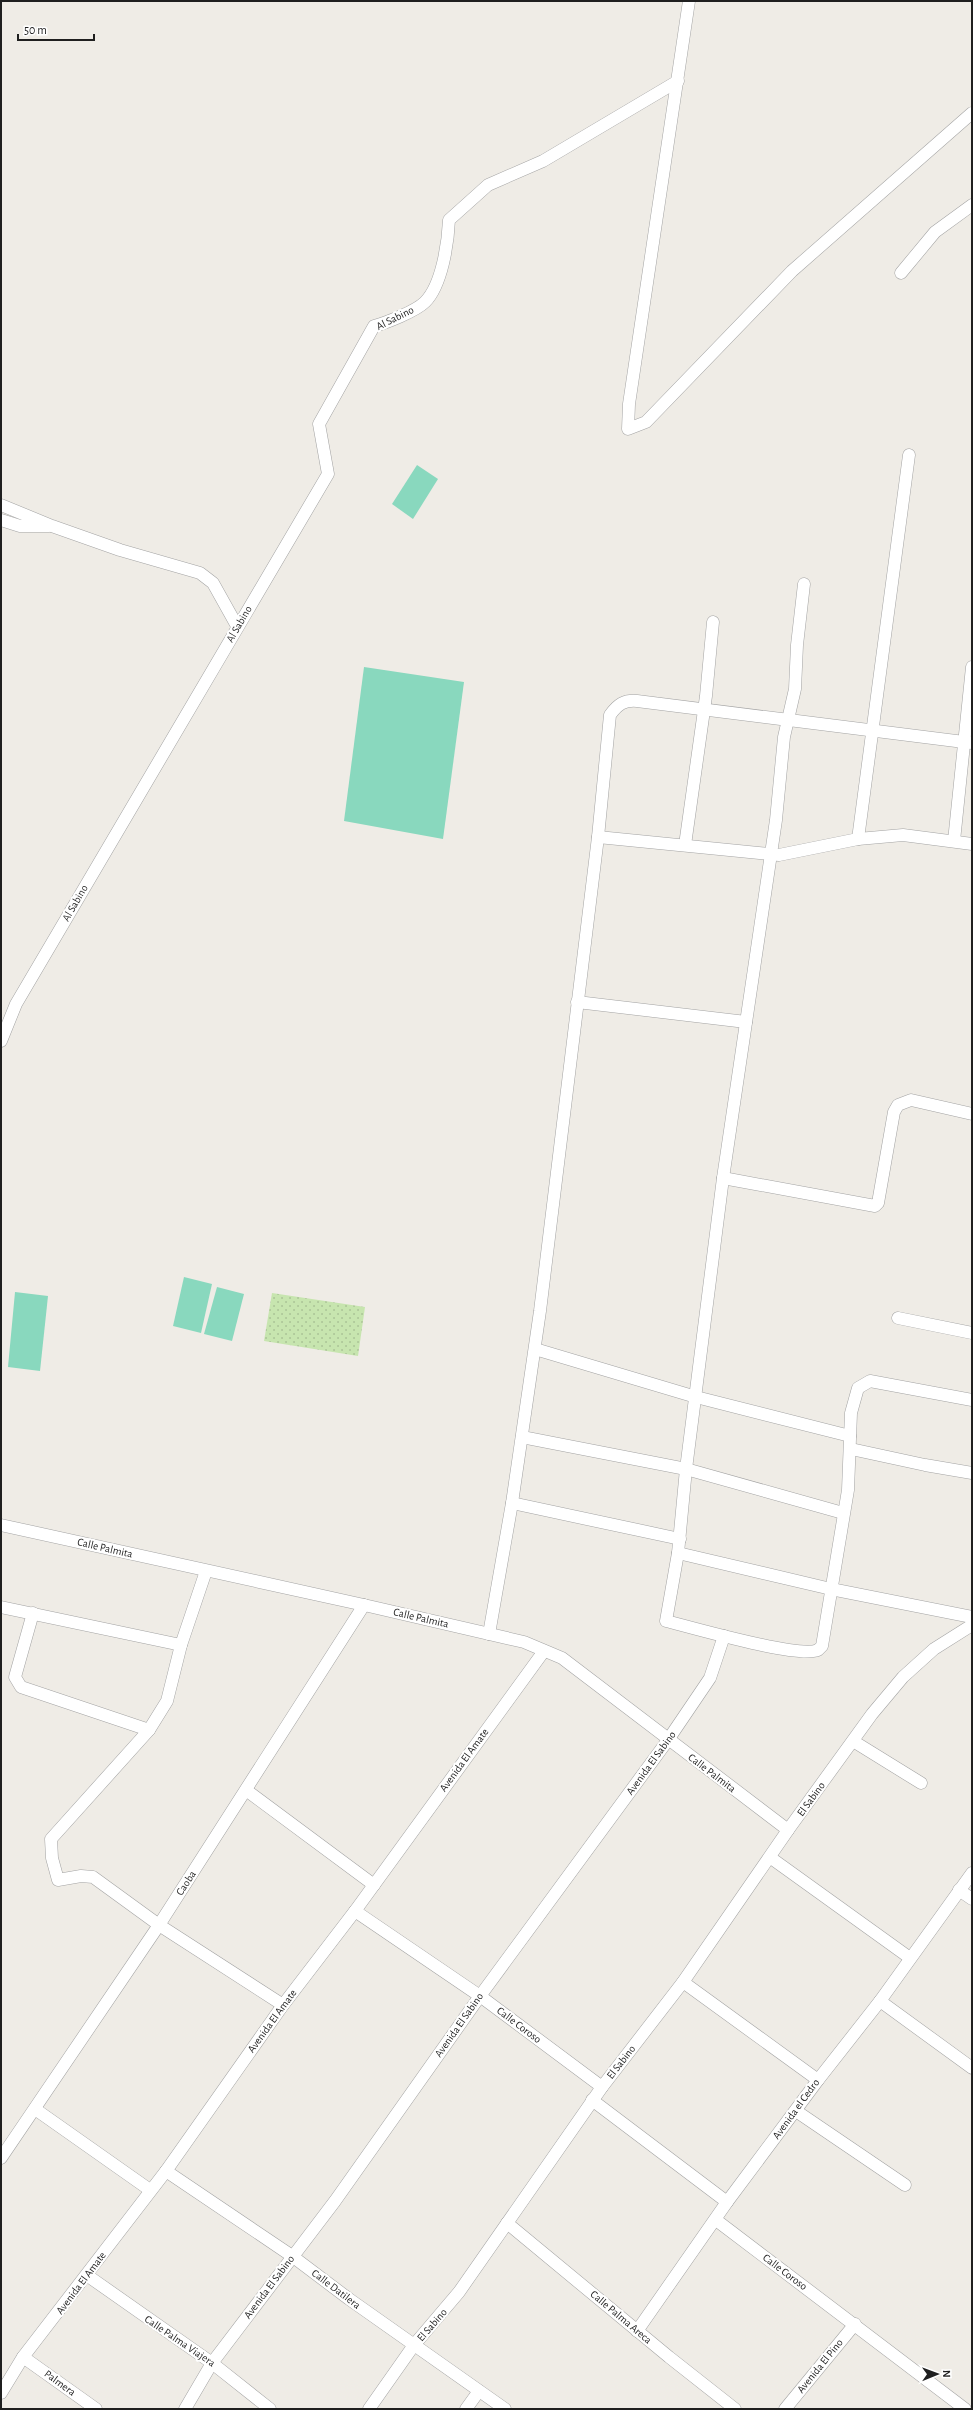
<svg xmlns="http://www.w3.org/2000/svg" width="973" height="2410" viewBox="0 0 973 2410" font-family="'Alegreya Sans',sans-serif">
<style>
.grass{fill:url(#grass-dots)}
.pitch{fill:#89d8be}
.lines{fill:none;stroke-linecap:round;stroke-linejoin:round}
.minor-casing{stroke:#a3a3a3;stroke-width:13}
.minor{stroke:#fff;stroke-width:12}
.labels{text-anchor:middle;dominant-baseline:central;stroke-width:4;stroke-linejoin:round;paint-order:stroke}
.street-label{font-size:11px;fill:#1f1f1f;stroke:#fff}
</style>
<defs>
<pattern id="grass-dots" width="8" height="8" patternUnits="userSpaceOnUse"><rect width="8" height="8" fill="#c7e5af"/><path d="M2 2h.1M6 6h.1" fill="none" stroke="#aac496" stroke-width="1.8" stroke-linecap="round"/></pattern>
</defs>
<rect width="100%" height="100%" fill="#efece6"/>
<!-- grass -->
<path class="grass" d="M272 1293 365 1307 358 1356 264 1341Z"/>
<!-- pitch -->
<g class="pitch">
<path d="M417 465 438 479 413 519 392 504Z"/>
<path d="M364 667 464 682 443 839 344 821Z"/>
<path d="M184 1277 212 1284 201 1333 173 1326Z"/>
<path d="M217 1287 244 1294 232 1341 204 1334Z"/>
<path d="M15 1292 48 1296 40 1371 8 1367Z"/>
</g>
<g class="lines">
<!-- minor casing -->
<g class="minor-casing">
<g id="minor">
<path d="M689 1 629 404 628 429 646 422 792 271 972 113"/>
<path d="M901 273 935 232 972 205"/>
<path d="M1 505 52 526 120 550 200 573 213 583 237 626"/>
<path d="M1 520 20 526H49"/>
<path d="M804 584 797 645 795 689 784 737 776 820 723 1178 686 1469 678 1553 666 1621C690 1627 800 1659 818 1650L822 1646 848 1490 851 1413 858 1388 870 1381 972 1400"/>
<path d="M598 837 779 855 858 839 903 835 972 844"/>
<path d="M858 839 909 455"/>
<path d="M954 841 972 667"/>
<path d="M685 845 706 696 713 622"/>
<path d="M577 1002 746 1022"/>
<path d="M1 1041 16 1004 328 474 319 424 374 326C386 323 416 311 425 302 442 285 448 243 449 220L488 185 543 161 678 81"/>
<path d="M723 1178 875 1206 878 1203 894 1112 898 1105 911 1100 972 1114"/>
<path d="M898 1318 972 1333"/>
<path d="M535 1349 696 1397 850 1436"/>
<path d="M522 1437 686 1469 843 1513"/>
<path d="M851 1449 925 1465 972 1473"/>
<path d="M512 1503 680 1539"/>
<path d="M1 1525 364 1605 524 1642 562 1658 788 1830"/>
<path d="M678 1553 831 1589 972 1617"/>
<path d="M206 1571 181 1645 167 1701 149 1730 51 1839 52 1858 58 1880 81 1876 93 1877 159 1925 283 2005"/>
<path d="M1 1607 181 1645"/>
<path d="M33 1613 15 1677 21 1687 149 1730"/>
<path d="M489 1634 512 1503 540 1311 598 837 610 715C618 704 624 700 637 701L972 743"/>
<path d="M853 1741 921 1783"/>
<path d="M246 1790 374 1885"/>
<path d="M771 1858 910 1958"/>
<path d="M959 1890 972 1899"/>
<path d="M355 1911 480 1996 602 2087"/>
<path d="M683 1982 818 2080"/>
<path d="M880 2001 972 2068"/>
<path d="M592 2100 727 2202"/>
<path d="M35 2109 150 2190"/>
<path d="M796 2111 905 2185"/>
<path d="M1 2158 159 1925 364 1605"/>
<path d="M166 2171 292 2256 349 2299 505 2409"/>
<path d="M716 2220 965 2409"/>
<path d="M507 2223 669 2357 735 2409"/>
<path d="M88 2276 212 2363 270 2409"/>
<path d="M637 2331 727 2202 818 2080 880 2001 972 1873"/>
<path d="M23 2357 96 2409"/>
<path d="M1 2393 23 2357 166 2171 283 2005 355 1911 544 1651"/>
<path d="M185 2409 212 2363 335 2201 480 1996 668 1740 710 1678 724 1636"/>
<path d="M369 2409 414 2345 459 2292 602 2087 683 1982 788 1830 872 1714 903 1677 934 1649 972 1625"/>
<path d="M466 2409 479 2391"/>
<path d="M785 2409 855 2324"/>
</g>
</g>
<!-- minor -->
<use href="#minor" class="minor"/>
</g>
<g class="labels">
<!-- street labels -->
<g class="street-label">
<text transform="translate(395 318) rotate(-27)">Al Sabino</text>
<text transform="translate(239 624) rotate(-60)">Al Sabino</text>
<text transform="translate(75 903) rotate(-60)">Al Sabino</text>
<text transform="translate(105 1548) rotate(13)">Calle Palmita</text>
<text transform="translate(421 1618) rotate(13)">Calle Palmita</text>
<text transform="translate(464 1760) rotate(-54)">Avenida El Amate</text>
<text transform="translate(651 1763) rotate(-54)">Avenida El Sabino</text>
<text transform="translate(712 1773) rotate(37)">Calle Palmita</text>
<text transform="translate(811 1799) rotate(-54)">El Sabino</text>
<text transform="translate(186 1883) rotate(-57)">Caoba</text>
<text transform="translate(272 2021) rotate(-54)">Avenida El Amate</text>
<text transform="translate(459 2025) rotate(-55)">Avenida El Sabino</text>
<text transform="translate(519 2025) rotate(37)">Calle Coroso</text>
<text transform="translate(621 2062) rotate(-52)">El Sabino</text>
<text transform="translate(796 2109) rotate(-54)">Avenida el Cedro</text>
<text transform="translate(785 2272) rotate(37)">Calle Coroso</text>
<text transform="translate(81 2283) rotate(-53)">Avenida El Amate</text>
<text transform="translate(269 2287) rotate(-53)">Avenida El Sabino</text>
<text transform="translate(336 2289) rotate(37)">Calle Datilera</text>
<text transform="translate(621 2317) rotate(40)">Calle Palma Areca</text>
<text transform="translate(432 2325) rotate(-49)">El Sabino</text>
<text transform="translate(180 2341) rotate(34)">Calle Palma Viajera</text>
<text transform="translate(820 2366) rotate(-51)">Avenida El Pino</text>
<text transform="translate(60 2383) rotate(36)">Palmera</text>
</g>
</g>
<!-- border -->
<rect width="973" height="2410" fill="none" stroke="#1f1f1f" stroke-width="4"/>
<!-- north arrow -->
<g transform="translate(937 2374) rotate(89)" stroke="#ffffff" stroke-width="3" paint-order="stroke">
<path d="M0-3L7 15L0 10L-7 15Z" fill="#1f1f1f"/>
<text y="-6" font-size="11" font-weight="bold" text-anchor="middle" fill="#1f1f1f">N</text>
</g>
<!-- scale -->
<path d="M18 34v6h76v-6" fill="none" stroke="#1f1f1f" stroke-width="2"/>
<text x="24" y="34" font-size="12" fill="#1f1f1f" stroke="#ffffff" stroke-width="3" paint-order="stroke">50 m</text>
</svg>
